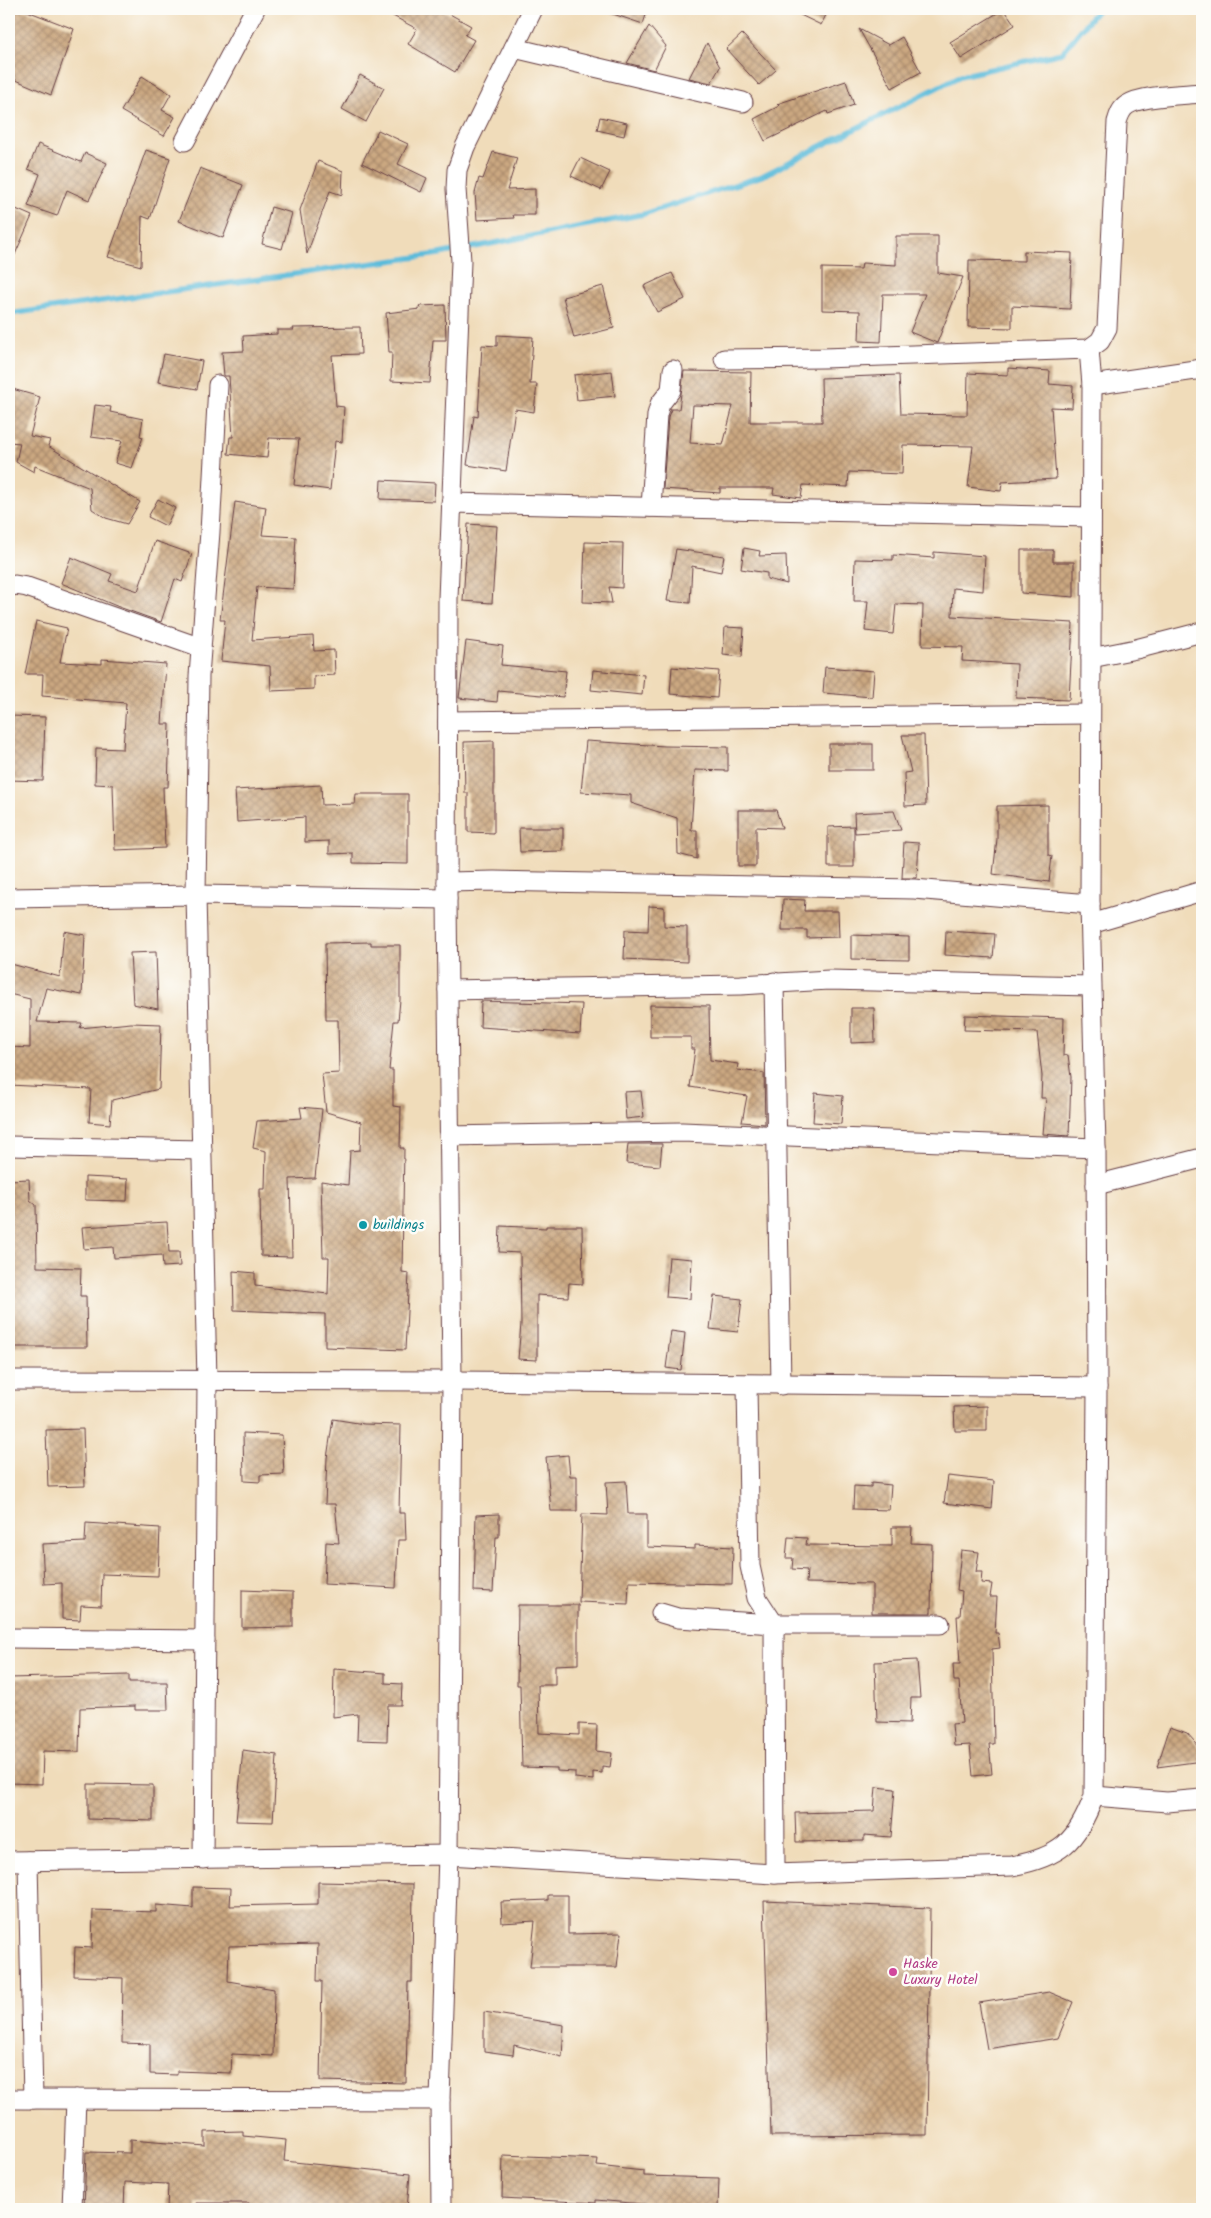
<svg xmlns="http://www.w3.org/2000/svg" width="1211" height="2218" viewBox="0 0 1211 2218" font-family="Kalam,sans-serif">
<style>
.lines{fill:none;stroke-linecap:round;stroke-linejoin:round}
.stream{stroke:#5cbbda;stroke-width:5.5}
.building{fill:url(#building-cross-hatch);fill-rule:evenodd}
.street-casing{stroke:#633b40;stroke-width:21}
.street{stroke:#fff;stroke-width:19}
.culture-dot{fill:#0f9aa8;stroke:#fdfcf7;stroke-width:2}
.hotel-dot{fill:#d1479c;stroke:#fdfcf7;stroke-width:2}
.labels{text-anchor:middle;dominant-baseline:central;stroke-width:5;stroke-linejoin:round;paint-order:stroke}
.culture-label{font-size:14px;fill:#0d838f;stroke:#fdfcf7;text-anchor:start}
.hotel-label{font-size:14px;fill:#b23c85;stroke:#fdfcf7;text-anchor:start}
</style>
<defs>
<pattern id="building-cross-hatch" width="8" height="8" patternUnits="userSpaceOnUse" patternTransform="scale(1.25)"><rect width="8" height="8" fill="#cba881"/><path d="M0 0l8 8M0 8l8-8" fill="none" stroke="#a7886a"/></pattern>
</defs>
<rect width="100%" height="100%" fill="#fdfcf7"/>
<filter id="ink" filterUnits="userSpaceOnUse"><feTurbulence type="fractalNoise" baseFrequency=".02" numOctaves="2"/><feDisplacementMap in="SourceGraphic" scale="10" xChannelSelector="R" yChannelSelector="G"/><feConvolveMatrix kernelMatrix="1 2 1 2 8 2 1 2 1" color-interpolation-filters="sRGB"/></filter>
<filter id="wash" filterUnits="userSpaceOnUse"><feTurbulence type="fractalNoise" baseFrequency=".0096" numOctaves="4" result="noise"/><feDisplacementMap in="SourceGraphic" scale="20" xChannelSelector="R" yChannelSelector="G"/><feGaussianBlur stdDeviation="1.12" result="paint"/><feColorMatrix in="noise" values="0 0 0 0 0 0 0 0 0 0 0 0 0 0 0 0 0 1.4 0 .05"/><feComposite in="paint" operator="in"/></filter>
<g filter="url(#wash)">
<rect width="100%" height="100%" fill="#f0dcba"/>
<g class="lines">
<!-- stream -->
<path class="stream" d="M9 314 439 254 644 214 762 176 960 76 1062 53 1098 9"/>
</g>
<g id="blocks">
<!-- building -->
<g class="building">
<path d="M9 9H22L74 29 51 95 9 77Z"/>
<path d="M380 9H441L471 26 465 35 474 40 455 72 408 44 417 29Z"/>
<path d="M604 9H648L643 24 604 11Z"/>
<path d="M788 9H829L821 25Z"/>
<path d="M1004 9 1015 25 961 59 950 42Z"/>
<path d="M649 26 666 46 654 70 627 63Z"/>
<path d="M859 29 889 45 902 37 921 72 892 88Z"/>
<path d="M742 34 776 70 759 85 726 49Z"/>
<path d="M707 43 720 67 711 83 689 78Z"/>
<path d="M360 75 384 88 366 122 342 109Z"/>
<path d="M142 76 171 94 162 110 175 117 164 136 121 111Z"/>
<path d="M846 81 854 105 828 114 827 111 765 141 754 119 779 106 777 104Z"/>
<path d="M600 117 627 123 624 136 597 130Z"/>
<path d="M378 130 408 144 398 164 427 178 421 192 362 163Z"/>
<path d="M38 144 81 162 85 153 107 163 89 200 67 190 57 216 28 206 40 174 28 169Z"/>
<path d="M146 150 170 158 150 219 142 216 141 266 108 257Z"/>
<path d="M493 152 517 158 507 190 535 189V215H513L514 218 477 220 475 193 479 178 483 179Z"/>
<path d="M580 158 610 172 601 190 571 176Z"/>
<path d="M318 161 343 171 342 195 330 191 307 254 300 210Z"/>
<path d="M200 168 243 185 223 238 179 221Z"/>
<path d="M9 206 32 216 9 268Z"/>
<path d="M271 207 292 213 282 249 262 244Z"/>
<path d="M896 236H938V273L963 277 937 343 910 332 925 294H883L881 342 859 341 860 311 822 310V268L861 269 862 263 896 265Z"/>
<path d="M1024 251 1072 253 1070 309 1012 306V328L968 327 969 260 1024 261Z"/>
<path d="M672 273 685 299 657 312 644 286Z"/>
<path d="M603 286 614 328 574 338 563 297Z"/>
<path d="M445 305 446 340H433L430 383 391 381 392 352H389L386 313 420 309 419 306Z"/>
<path d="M360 327 361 354 332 355 336 406 344 407 342 442 335 441 330 490 294 485 299 439 269 438 267 458 228 454 230 437H233L229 376H224L222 352 244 351 243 336 277 334V330H294L293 328Z"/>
<path d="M497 335 533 337 530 384H537L534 412 515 409 506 471 467 465 474 416 478 417 482 345 497 346Z"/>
<path d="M164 354 202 361 197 389 158 382Z"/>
<path d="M1008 368 1050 371 1049 384 1073 386 1072 408 1051 407 1056 479 1002 482 1001 491 968 487 973 446 903 445 902 474 849 472 848 487 803 485 801 498 773 494 774 488H720V493L663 489 668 417 671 409H679L684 371 751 372 750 422H822L821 378 899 375 901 414 967 415 968 373 1008 375ZM693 405 733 406 723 445 690 443Z"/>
<path d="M612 371 615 396 577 400 574 375Z"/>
<path d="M9 388 40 397 30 436 50 440 48 446 140 502 127 524 106 518 92 509 90 488 35 466 34 472 16 462 20 443 9 442Z"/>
<path d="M95 405 111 407 110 412 143 419 140 436 143 437 132 468 115 463 122 441 91 437Z"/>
<path d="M381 480 435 483 434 501 380 499Z"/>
<path d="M158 499 175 508 166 526 148 517Z"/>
<path d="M235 502 266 507 262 535 296 537 293 589 257 587 252 640 313 636 314 651 334 650 335 675 314 676V689L271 691 270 666 221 661 225 620H220Z"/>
<path d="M468 524 497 526 492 603 463 601Z"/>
<path d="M155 541 192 554 182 582 175 579 161 622 119 607 61 583 71 557 112 574 109 581 138 591Z"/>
<path d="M585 542 623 543 622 588 609 587 612 603 583 602Z"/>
<path d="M744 548 760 551 759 556 786 555 787 584 767 579V573L741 569Z"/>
<path d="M676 549 724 556 721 572 692 566 690 603 667 601Z"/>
<path d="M1021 550H1053V562H1074V597L1021 593Z"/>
<path d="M934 552 985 556 983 591 953 588 952 616 1073 623 1069 700 1016 698 1017 664 962 661 963 647 922 646 923 605 896 604 893 634 865 631 868 601H854L855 559 893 560V555L934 558Z"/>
<path d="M36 621 67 628 60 662 102 664V659L166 664 162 724H170L168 787H163L165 848 115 850 113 785 95 784 96 748 123 749 126 703 42 696 43 674H25Z"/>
<path d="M725 627 744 628 742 657 723 655Z"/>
<path d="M466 641 503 646 501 665 566 671 563 697 498 691 497 702 459 698Z"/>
<path d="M672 667 719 671 717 698 670 694Z"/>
<path d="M825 667 874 671 872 697 823 693Z"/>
<path d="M593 670 644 675 642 695 591 690Z"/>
<path d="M10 716 45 717 43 781 9 780Z"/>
<path d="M902 735H924L926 805 905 806 904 773 911 772Z"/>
<path d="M494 741V833L468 832V793H465L464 742Z"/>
<path d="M586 741 665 746 728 747V771L695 770 691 830H697V859L678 854 677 818 631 803V795L581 792Z"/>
<rect x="829" y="744" width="44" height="26"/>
<path d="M321 785 322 805 355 804 356 794H408V864L353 863V853L329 854V841L305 842V817L237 822 235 790Z"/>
<path d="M1048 805V855L1052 856 1049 882 993 874 997 839V806Z"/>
<path d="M738 810H776L782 828 756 827V866H738Z"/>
<path d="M894 811 901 830 855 833 854 813Z"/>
<path d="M854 826V867H828V827Z"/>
<path d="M519 828H563V851L520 852Z"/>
<path d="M904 842 919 843 917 878H902Z"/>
<path d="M783 899 805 900 804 911H838L839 937 807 938V930H782Z"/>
<path d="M649 906 664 907V926L687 927V962L624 959 625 930 648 931Z"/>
<path d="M64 931 85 935 82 995 46 988 37 1022 82 1023 80 1028 131 1023 161 1024 159 1089 112 1100 110 1124 89 1122 91 1089 9 1085V1047L30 1048V999L9 994 11 964 60 977Z"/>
<path d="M946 931 995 934 993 958 945 955Z"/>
<path d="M851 935 909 937V960L851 959Z"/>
<path d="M371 942V945H400V1000L398 1021H394L389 1070H393V1106L401 1107 400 1148H404L402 1272 409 1273 405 1350 325 1347V1314L234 1310 233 1271 255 1273V1286L328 1294 329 1257H323L321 1181 348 1185 350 1151 360 1150 361 1122 326 1112 322 1074 339 1073 338 1020H326L325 943Z"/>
<path d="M156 952 158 1009 133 1004 130 953Z"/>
<path d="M481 1001 582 1004 580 1034 480 1027Z"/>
<path d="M650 1005 709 1006 710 1060 738 1064 737 1070 764 1073 765 1124 742 1122 747 1096 690 1087 695 1049H691V1037H650Z"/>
<path d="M851 1008H874L875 1042 851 1043Z"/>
<path d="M965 1015 1064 1018 1063 1056 1068 1055 1071 1077 1069 1136 1043 1134 1046 1098H1041L1042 1076 1037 1032 964 1030Z"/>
<path d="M641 1091 644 1117 626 1119 624 1092Z"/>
<path d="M815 1093 843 1096 841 1124 813 1122Z"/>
<path d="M300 1107 322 1109 315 1178 290 1179 292 1257 261 1256 260 1189H265L266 1151 253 1148 257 1121 302 1118Z"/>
<path d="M628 1144H662L660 1166 626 1163Z"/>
<path d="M85 1177 128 1179 127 1201 85 1200Z"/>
<path d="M29 1179 30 1200 36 1205 37 1267 81 1268 80 1296H86L87 1347H9V1180Z"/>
<path d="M167 1222 169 1252H179L180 1266 163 1267 162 1255 114 1258 113 1247 84 1249 82 1227Z"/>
<path d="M500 1226 546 1228V1226H582L583 1284 569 1283 568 1297 537 1295V1360L518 1359 521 1324 520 1253 499 1252Z"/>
<path d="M669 1257 692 1259 690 1299 666 1297Z"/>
<path d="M714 1296 742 1299 738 1332 710 1329Z"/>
<path d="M671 1331 685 1333 681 1370 666 1368Z"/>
<path d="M987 1406V1431H955L954 1407Z"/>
<path d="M333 1419 364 1424 401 1425 399 1513H405L406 1540H398L396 1588 324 1584 326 1542 339 1543 335 1504H325L327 1458Z"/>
<path d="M83 1429 85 1486 48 1487 46 1430Z"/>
<path d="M243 1433 282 1435 284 1474 260 1475V1482L244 1481Z"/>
<path d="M568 1455 570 1476H577V1511H551L546 1457Z"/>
<path d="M948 1476 994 1481 992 1509 944 1503Z"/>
<path d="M626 1481 628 1514H647V1547L695 1549V1545L733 1547 732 1584 629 1582 628 1604 579 1602 582 1514 608 1515 606 1482Z"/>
<path d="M871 1483 891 1485 889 1510 853 1509 854 1486 871 1487Z"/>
<path d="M499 1514V1537H496L493 1592 474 1591 476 1515Z"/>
<path d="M86 1523 160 1528 158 1576 102 1574 101 1606 81 1605 80 1620 62 1619V1583L44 1584 42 1544 85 1542Z"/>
<path d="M892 1527H912L911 1543 932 1544 931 1613H872V1584L806 1583 807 1570 792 1569 793 1558H786L788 1537 807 1538 806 1545 892 1546Z"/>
<path d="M961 1550 979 1552 976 1572H982L981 1583 992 1584 990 1597H997L995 1633H998L1000 1648 992 1649 994 1744H989L992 1774 973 1776 970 1745 954 1746 952 1724 962 1723 959 1681H954L953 1664H960L957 1616H960L962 1591 957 1590Z"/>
<path d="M242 1590 293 1592V1627L242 1628Z"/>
<path d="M518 1605H578V1664L555 1665V1685H538L539 1733 579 1735V1724L597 1725 596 1751 612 1753 610 1767 602 1766V1773L593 1772V1780L575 1778V1772L557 1771V1768L522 1767 520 1685H517Z"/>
<path d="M917 1660 920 1698H911L910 1723 877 1722 875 1662Z"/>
<path d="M334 1669 385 1673V1683L402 1684 401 1705H388L387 1741 357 1740 358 1714 333 1717Z"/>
<path d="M129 1675V1682H167L168 1710H135V1706L80 1708 79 1752 43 1751 42 1784 9 1783V1678Z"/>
<path d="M1170 1727 1187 1733 1202 1750V1761L1157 1767Z"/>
<path d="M243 1750 277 1755 273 1822 236 1821Z"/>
<path d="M88 1784 153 1785V1821L88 1819Z"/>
<path d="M876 1787 895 1789 891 1837 864 1835V1841L796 1842 795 1813 874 1811Z"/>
<path d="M318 1882 413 1884 412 1982H408L406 2083 320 2081 322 1981H317L318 1944 229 1946 228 1981 274 1989 273 2056 232 2054 231 2073 177 2071V2075L150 2074V2044L122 2043 123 1978 74 1976 75 1947 92 1948 93 1910 156 1912V1905L193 1908V1887L231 1888 230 1906 318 1904Z"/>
<path d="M548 1895H568V1934L621 1933 617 1967H530L535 1921 502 1923 501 1902 548 1900Z"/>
<path d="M764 1901 930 1908 927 2135 771 2136Z"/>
<path d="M1049 1992 1073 2002 1058 2038 987 2049 979 2003Z"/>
<path d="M484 2012 564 2025 562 2057 514 2045 513 2055 484 2051Z"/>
<path d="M243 2131V2136L286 2140 284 2161 410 2174 407 2209H249V2203H196V2209H167L168 2184 125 2182 124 2209H84L86 2152 130 2153V2140L205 2146V2132Z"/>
<path d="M503 2155 598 2159 597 2166 644 2171V2176L719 2178 718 2209H652L653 2205 596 2200V2203L502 2198Z"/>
</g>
</g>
</g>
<g filter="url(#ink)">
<use href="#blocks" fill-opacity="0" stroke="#633b40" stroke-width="1"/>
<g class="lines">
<!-- street casing -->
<g class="street-casing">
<g id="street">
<path d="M514 48 743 102"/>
<path d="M185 141 255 9"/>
<path d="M724 359 823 358 1089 349 1100 341 1107 328 1117 122C1119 115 1121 109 1127 105 1142 95 1183 95 1202 93"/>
<path d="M1092 385 1202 369"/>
<path d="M451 503 1090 517"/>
<path d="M651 507 657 415 660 404 671 390 673 370"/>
<path d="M9 587 15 585 27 587 201 648"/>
<path d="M1091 658 1136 649 1202 632"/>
<path d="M448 721 1090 714"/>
<path d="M447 882 494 881 914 889 1090 904"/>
<path d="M9 898 196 895 447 899"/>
<path d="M1091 924 1202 891"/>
<path d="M774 982 781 1385"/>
<path d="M448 990 741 985 829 980 1091 986"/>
<path d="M449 1136 682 1132 1096 1148"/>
<path d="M9 1146 202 1150"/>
<path d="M1096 1185 1202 1158"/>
<path d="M9 1380 452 1381 1097 1387"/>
<path d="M747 1385 750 1566 757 1598 774 1624 775 1874"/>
<path d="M661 1613 678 1618 774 1624H940"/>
<path d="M9 1638 205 1640"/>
<path d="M1094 1796 1167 1802 1202 1799"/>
<path d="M203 1859 207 1381 196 895 199 676 210 532 218 385"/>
<path d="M9 1861 448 1855 775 1874 1012 1866C1060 1857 1077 1842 1094 1796L1097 1387 1096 1148 1090 904 1092 385 1089 349"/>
<path d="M28 1861 33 2099"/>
<path d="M9 2099 440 2100"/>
<path d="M72 2209 76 2099"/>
<path d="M441 2209 440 2100 448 1855 452 1381 447 899 448 599 461 261 456 189 457 170 465 147 533 9"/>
</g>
</g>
<!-- street -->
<use href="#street" class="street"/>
</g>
</g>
<!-- markers -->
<circle class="culture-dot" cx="363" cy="1225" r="5"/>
<circle class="hotel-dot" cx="893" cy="1972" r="5"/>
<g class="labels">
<!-- culture labels -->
<g class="culture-label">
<text x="373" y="1225">buildings</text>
</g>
<!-- hotel labels -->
<g class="hotel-label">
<text x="903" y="1964">Haske<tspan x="903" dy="16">Luxury Hotel</tspan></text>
</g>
</g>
<!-- margin -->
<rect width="1211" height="2218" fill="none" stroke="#fdfcf7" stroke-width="30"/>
</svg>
